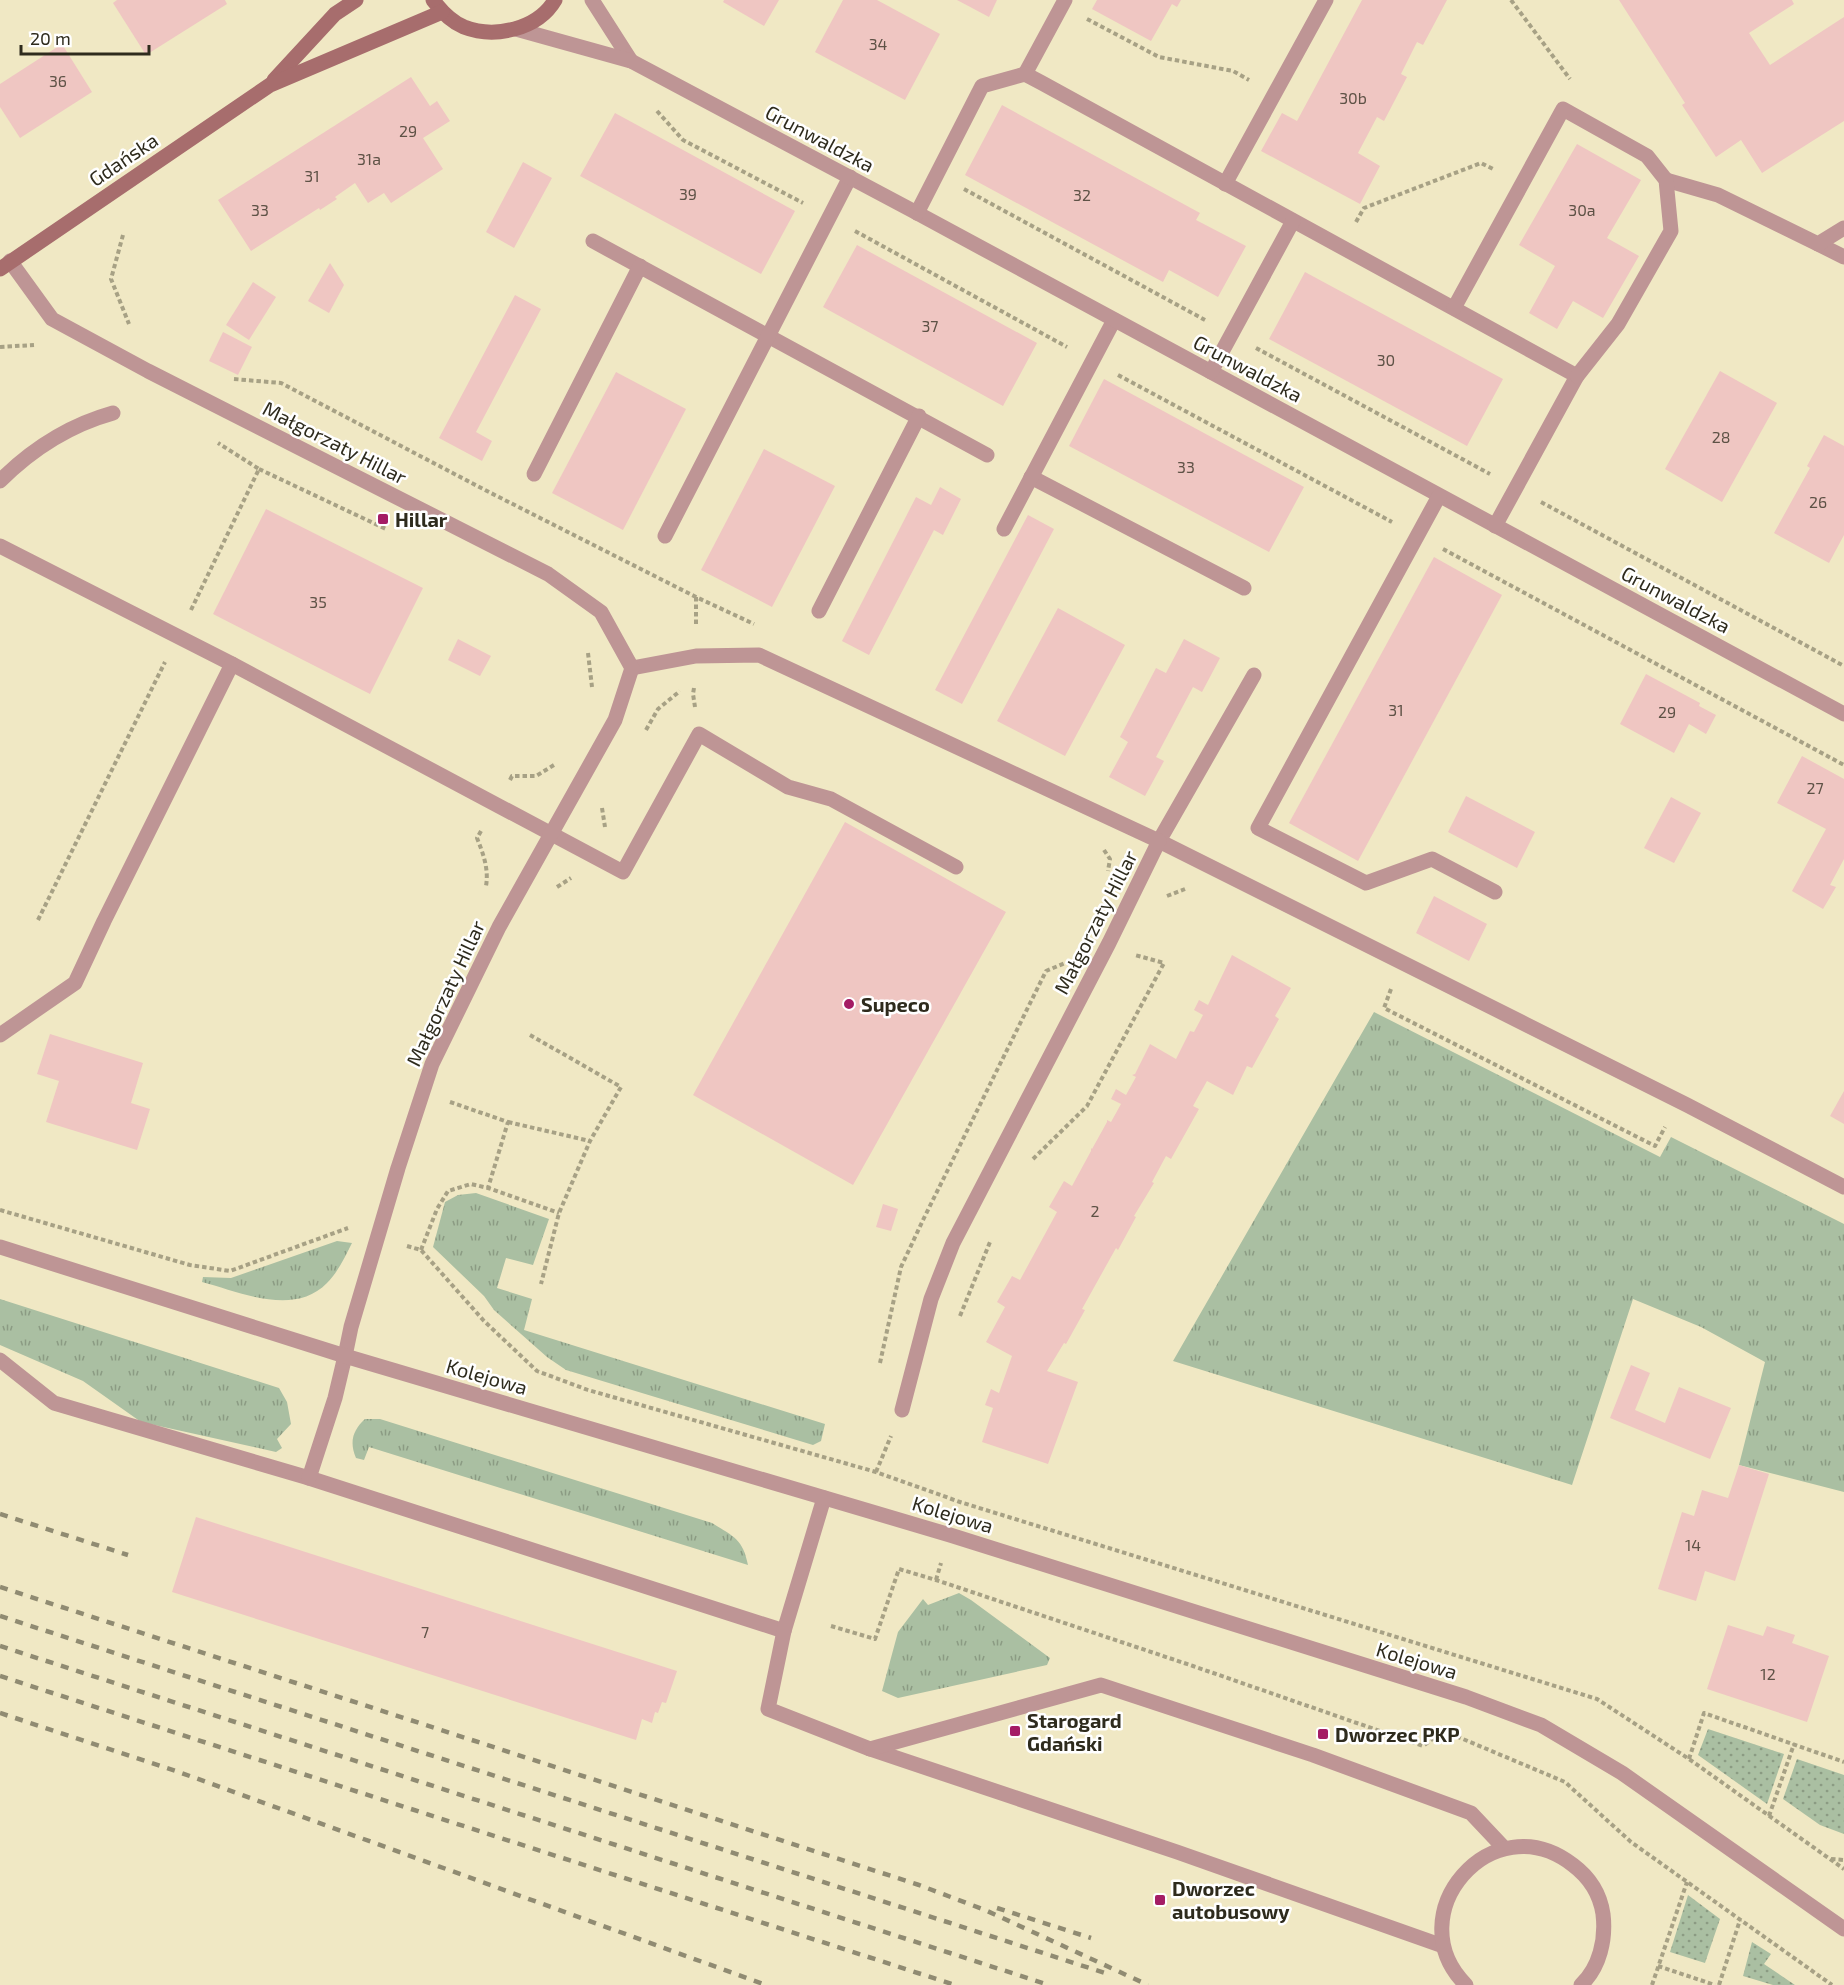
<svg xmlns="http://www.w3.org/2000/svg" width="1844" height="1985" viewBox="0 0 1844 1985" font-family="'Exo 2',sans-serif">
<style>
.grass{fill:url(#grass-tufts)}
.garden{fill:url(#garden-dots)}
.building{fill:#efc6c2}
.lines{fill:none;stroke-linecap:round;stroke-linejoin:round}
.path{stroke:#a7a185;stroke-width:4;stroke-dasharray:4.5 3;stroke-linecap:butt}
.service{stroke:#be9595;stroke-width:15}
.minor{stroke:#be9595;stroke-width:15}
.tertiary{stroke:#be9595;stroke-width:15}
.secondary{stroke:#a76d6d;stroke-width:15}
.rail{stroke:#908b72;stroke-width:4.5;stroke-dasharray:8 8;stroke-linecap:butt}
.poi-dot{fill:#a41c65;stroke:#fff;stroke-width:2}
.labels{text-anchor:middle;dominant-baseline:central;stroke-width:5;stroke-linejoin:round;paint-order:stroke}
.number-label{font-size:16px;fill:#5e5246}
.street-label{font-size:20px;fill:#2e2b1d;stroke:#fff}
.poi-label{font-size:20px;font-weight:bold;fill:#2e2b1d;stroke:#fff;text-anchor:start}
</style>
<defs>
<pattern id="grass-tufts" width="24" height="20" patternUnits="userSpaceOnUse" patternTransform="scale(1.5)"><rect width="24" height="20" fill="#aabfa2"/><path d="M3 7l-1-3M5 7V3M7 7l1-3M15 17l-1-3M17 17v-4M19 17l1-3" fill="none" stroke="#8b9b83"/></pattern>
<pattern id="garden-dots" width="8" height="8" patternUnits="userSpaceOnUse" patternTransform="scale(1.5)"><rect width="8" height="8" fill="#aabfa2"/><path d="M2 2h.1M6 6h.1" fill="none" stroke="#8b9b83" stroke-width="1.8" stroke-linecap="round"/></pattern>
</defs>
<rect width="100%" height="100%" fill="#f0e8c4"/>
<!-- grass -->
<g class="grass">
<path d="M1374 1012 1660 1157 1671 1137 1844 1224V1492L1739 1465 1765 1362 1701 1327 1633 1299 1572 1485 1173 1361Z"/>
<path d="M476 1193 549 1219 533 1265 506 1258 497 1288 532 1299 524 1330 825 1424 821 1441 813 1445 566 1370 547 1357 494 1310 484 1296 433 1247 445 1202 458 1195Z"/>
<path d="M337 1241 352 1243C345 1257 338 1272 327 1283 294 1317 240 1292 202 1282L203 1277 231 1278Z"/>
<path d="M0 1299 279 1388 287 1402 291 1424 277 1439 282 1448 276 1452 141 1422 83 1381 0 1345Z"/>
<path d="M365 1419H380L712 1523C733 1536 743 1539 748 1565L369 1447 364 1460 356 1458C349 1442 353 1430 365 1419Z"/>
<path d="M959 1593 971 1600 1050 1658 1047 1665 898 1698 882 1691 898 1632 923 1599 928 1605Z"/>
</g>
<!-- garden -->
<g class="garden">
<path d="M1708 1729 1784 1754 1767 1804 1698 1755Z"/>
<path d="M1797 1759 1844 1775V1834L1820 1825 1783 1799Z"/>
<path d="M1688 1895 1720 1919 1705 1963 1670 1952Z"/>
<path d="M1752 1942 1771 1954 1764 1964 1795 1985H1773L1743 1976Z"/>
</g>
<!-- building -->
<g class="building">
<path d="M117 0H225L227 4 146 55 113 3Z"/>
<path d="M724 0H779L764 26 723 2Z"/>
<path d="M843 0H877L940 34 905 100 815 52Z"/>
<path d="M957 0H997L989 17Z"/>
<path d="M1097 0H1181L1177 7 1172 4 1151 41 1092 9Z"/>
<path d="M1362 0H1447L1423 45 1417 42 1401 74 1407 77 1384 121 1377 117 1358 153 1380 166 1360 204 1261 151 1282 113 1297 121Z"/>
<path d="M1619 0H1792L1794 4 1749 33 1770 65 1844 17V121L1762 173 1741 140 1716 157 1682 105 1685 103Z"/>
<path d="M62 44 92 92 20 138 0 107V84Z"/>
<path d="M411 77 430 106 437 101 450 121 423 138 443 169 391 203 384 193 368 203 355 183 335 197 337 199 320 210 319 208 251 251 218 200Z"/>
<path d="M1002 105 1200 213 1196 220 1246 246 1218 297 1169 270 1163 282 965 175Z"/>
<path d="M615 113 795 211 761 274 580 176Z"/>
<path d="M1577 144 1641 180 1607 238 1639 256 1603 318 1573 301 1557 329 1529 313 1555 266 1519 245Z"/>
<path d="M523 162 552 178 514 248 486 232Z"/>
<path d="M857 245 1037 343 1003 406 823 307Z"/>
<path d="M330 263 344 285 329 313 308 301Z"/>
<path d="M1305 272 1503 379 1467 446 1269 339Z"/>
<path d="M253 282 276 297 249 340 226 325Z"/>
<path d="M515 295 541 309 476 432 492 441 482 461 439 438Z"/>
<path d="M223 332 252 347 238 375 209 361Z"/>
<path d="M1720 371 1777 403 1722 502 1665 469Z"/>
<path d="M616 372 686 409 623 530 552 493Z"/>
<path d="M1104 379 1304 487 1269 552 1069 446Z"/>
<path d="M1824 435 1844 446V535L1829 563 1774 533 1810 468 1807 466Z"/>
<path d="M764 449 835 486 772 607 701 570Z"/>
<path d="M940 487 961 499 943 535 934 530 869 655 842 641 916 497 931 505Z"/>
<path d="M266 509 423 588 370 694 213 614Z"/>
<path d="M1028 515 1054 529 962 704 935 690Z"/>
<path d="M1434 557 1502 595 1358 861 1289 823Z"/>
<path d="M1058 608 1125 645 1065 756 997 721Z"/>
<path d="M458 639 491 656 480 676 448 660Z"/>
<path d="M1184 639 1220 658 1202 692 1193 687 1156 757 1164 761 1145 796 1109 777 1128 742 1120 737 1156 668 1166 673Z"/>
<path d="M1646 674 1700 703 1699 706 1716 715 1706 734 1689 724 1674 753 1620 724Z"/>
<path d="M1802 756 1844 779V859L1830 885 1836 887 1823 909 1792 891 1826 829 1777 803Z"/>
<path d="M1466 796 1535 832 1517 868 1448 832Z"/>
<path d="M1671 797 1701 813 1674 863 1644 848Z"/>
<path d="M845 822 1006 912 853 1185 693 1095Z"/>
<path d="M1434 896 1487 924 1469 961 1416 933Z"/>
<path d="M1232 955 1291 988 1275 1016 1279 1019 1252 1068 1247 1066 1233 1095 1207 1081 1193 1106 1199 1109 1171 1159 1166 1156 1152 1182 1154 1183 1134 1216 1136 1217 1118 1250 1116 1248 1082 1309 1085 1310 1066 1344 1064 1343 1047 1371 1078 1382 1048 1464 982 1442 993 1408 985 1405 991 1389 999 1393 1012 1356 986 1342 1005 1307 997 1302 1012 1276 1020 1280 1057 1212 1049 1207 1064 1181 1072 1186 1091 1151V1148L1092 1149 1107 1122V1120L1111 1122 1121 1104 1111 1099 1116 1089 1126 1095 1136 1077 1132 1075 1135 1074 1150 1044 1176 1059 1190 1031 1194 1032 1203 1015 1194 1010 1199 1000 1208 1005Z"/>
<path d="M50 1034 143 1063 131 1103 150 1109 137 1150 46 1122 59 1081 37 1074Z"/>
<path d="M1844 1091V1124L1830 1116Z"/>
<path d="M883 1204 898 1209 891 1231 876 1227Z"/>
<path d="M1631 1365 1650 1373 1635 1410 1665 1423 1679 1387 1731 1408 1710 1459 1610 1418Z"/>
<path d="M1739 1465 1769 1474 1735 1581 1705 1571 1696 1601 1658 1589 1682 1512 1694 1516 1702 1490 1728 1498Z"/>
<path d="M196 1517 677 1671 666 1703 662 1702 658 1713 655 1712 652 1723 642 1719 636 1740 172 1592Z"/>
<path d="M1728 1625 1763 1636 1767 1626 1795 1635 1792 1643 1829 1656 1807 1722 1707 1689Z"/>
</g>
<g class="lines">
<!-- path -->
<g class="path">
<path d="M1511 0 1570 79"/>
<path d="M1087 19 1159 57 1233 71 1249 80"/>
<path d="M657 111 683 140 803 203"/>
<path d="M964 189 1205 320"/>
<path d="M1356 222 1364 208 1481 163 1495 170"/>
<path d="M855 231 1067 347"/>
<path d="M123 235 111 279 129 324"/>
<path d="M0 347 34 345"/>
<path d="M1256 348 1490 474"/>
<path d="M1118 375 1392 522"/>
<path d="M234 379 281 383 485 490 696 597 754 624"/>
<path d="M259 469 386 529"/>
<path d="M1541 502 1844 666"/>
<path d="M1443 549 1844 765"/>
<path d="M696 597V627"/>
<path d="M191 610 259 469 218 443"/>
<path d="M588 653 592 687"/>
<path d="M694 688 693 694 695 707"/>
<path d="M646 730 658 709 680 691"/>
<path d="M510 780 512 776H536L554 765"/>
<path d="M602 808 605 827"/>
<path d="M481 831 477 838C483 853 489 869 486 886"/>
<path d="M1104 850 1110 859 1108 871"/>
<path d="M557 887 571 878"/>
<path d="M1167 896 1185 889"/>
<path d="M38 920 165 662"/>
<path d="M1391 989 1384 1008 1655 1146 1665 1127"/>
<path d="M530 1035 621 1087 590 1141 559 1213 541 1284"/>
<path d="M450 1102 508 1122 488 1188"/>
<path d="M508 1122 590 1141"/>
<path d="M1033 1159 1087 1106 1164 963 1135 955"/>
<path d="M0 1210 190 1265 230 1271 348 1228"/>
<path d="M407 1246 421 1250 484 1321 537 1371 588 1390 876 1472 960 1502 1597 1699 1689 1759 1844 1869"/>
<path d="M421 1250 437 1209 448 1191 471 1184 488 1188 559 1213"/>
<path d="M960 1316 990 1242"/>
<path d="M880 1363 901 1267 924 1218 1046 971 1065 963"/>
<path d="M876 1472 891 1436"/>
<path d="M936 1580 941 1563"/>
<path d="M831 1626 875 1639 899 1569 936 1580 1193 1666 1423 1746 1444 1731 1565 1782 1631 1842 1832 1985"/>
<path d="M1689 1759 1704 1713 1844 1762"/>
<path d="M1769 1816 1794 1744"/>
<path d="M1831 1859 1844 1860"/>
<path d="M1658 1966 1715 1985"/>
<path d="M1652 1985 1687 1882"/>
<path d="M1719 1985 1740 1920"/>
</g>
<!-- service -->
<g class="service">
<path d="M593 241 987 455"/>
<path d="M1818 244 1844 257"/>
<path d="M534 474 640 266"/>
<path d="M1031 477 1244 588"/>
<path d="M0 481C32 449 70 425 113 413"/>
<path d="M1004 529 1114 320"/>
<path d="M665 536 850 177"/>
<path d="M0 546 232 664 623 872 699 734 788 787 831 799 956 867"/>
<path d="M819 611 919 416"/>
<path d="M1254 675 1159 841 1687 1105 1844 1187"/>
<path d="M0 1035 75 983 104 921 232 664"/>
<path d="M0 1360 54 1403 309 1478 784 1631"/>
<path d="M309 1478 335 1398 345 1356"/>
<path d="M824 1498 784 1631 768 1709 870 1749 1177 1852 1443 1946"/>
<path d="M870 1749 1101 1685 1313 1755 1471 1813 1504 1848"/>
<path d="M1466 1985C1396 1915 1492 1802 1573 1865 1589 1877 1600 1894 1603 1914 1606 1939 1600 1967 1581 1985"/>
</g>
<!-- minor -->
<g class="minor">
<path d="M592 0 631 61"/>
<path d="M516 29 631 61 917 213 1844 714"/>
<path d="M1025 74 1065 0"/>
<path d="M1666 180 1718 195 1818 244 1844 228"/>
<path d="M1225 184 1326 0"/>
<path d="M917 213 982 86 1025 74 1042 83 1577 376 1495 526"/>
<path d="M1454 308 1563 109 1647 156 1666 180 1671 231 1618 324 1577 376"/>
<path d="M1211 372 1293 221"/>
<path d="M1439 496 1258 828 1366 883 1432 859 1495 892"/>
<path d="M632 668 696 656 759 655 1159 841 1109 943 953 1243 931 1299 902 1410"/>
</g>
<!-- tertiary -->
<g class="tertiary">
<path d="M10 261 52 319 148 371 548 574 601 612 632 668 615 720 499 927 432 1064 398 1168 351 1327 345 1356"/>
<path d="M0 1247 345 1356 950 1535 1466 1697 1541 1725 1622 1773 1844 1929"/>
</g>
<!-- secondary -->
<g class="secondary">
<path d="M433 0C441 11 452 22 464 27 495 39 538 29 555 0"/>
<path d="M274 80 335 14 356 0"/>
<path d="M0 269 270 85 442 12"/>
</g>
<!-- rail -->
<g class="rail">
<path d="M0 1514 128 1555"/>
<path d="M0 1587 919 1885 985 1910 1148 1985"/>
<path d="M0 1616 1108 1974"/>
<path d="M0 1646 1049 1985"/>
<path d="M0 1676 955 1985"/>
<path d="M0 1713 176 1771 766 1985"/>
<path d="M997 1908 1091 1938"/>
</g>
</g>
<!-- markers -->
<g class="poi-dot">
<rect x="377" y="513" width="12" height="12" rx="3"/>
<circle cx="849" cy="1004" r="6"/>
<rect x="1009" y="1725" width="12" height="12" rx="3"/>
<rect x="1317" y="1728" width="12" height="12" rx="3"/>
<rect x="1154" y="1894" width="12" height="12" rx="3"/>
</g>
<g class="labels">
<!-- number labels -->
<g class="number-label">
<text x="878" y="43">34</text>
<text x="58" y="80">36</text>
<text x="1353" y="97">30b</text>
<text x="408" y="130">29</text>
<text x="369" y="158">31a</text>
<text x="312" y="175">31</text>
<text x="688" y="193">39</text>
<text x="1082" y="194">32</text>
<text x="260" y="209">33</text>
<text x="1582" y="209">30a</text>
<text x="930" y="325">37</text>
<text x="1386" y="359">30</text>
<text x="1721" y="436">28</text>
<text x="1186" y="466">33</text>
<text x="1818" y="501">26</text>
<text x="318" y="601">35</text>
<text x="1396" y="709">31</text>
<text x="1667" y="711">29</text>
<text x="1815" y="787">27</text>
<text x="1095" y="1210">2</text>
<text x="1693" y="1544">14</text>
<text x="425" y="1631">7</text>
<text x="1768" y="1673">12</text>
</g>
<!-- street labels -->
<g class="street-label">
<text transform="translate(820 138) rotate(28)">Grunwaldzka</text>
<text transform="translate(123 159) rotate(-34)">Gdańska</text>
<text transform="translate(1248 368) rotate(28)">Grunwaldzka</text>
<text transform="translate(335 442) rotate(27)">Małgorzaty Hillar</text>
<text transform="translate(1676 599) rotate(28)">Grunwaldzka</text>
<text transform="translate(1095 922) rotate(-63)">Małgorzaty Hillar</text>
<text transform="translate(445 993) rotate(-65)">Małgorzaty Hillar</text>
<text transform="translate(487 1376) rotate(16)">Kolejowa</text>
<text transform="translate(953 1514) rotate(17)">Kolejowa</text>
<text transform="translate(1417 1660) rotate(17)">Kolejowa</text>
</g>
<!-- poi labels -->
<g class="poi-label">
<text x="395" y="519">Hillar</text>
<text x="861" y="1004">Supeco</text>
<text x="1027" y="1720">Starogard<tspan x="1027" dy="23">Gdański</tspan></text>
<text x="1335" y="1734">Dworzec PKP</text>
<text x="1172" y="1888">Dworzec<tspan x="1172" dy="23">autobusowy</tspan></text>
</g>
</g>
<!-- scale -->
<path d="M21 45v9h128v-9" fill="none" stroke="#2e2b1d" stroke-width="3"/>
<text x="30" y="45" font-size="18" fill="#2e2b1d" stroke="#ffffff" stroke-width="4.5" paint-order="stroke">20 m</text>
</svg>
